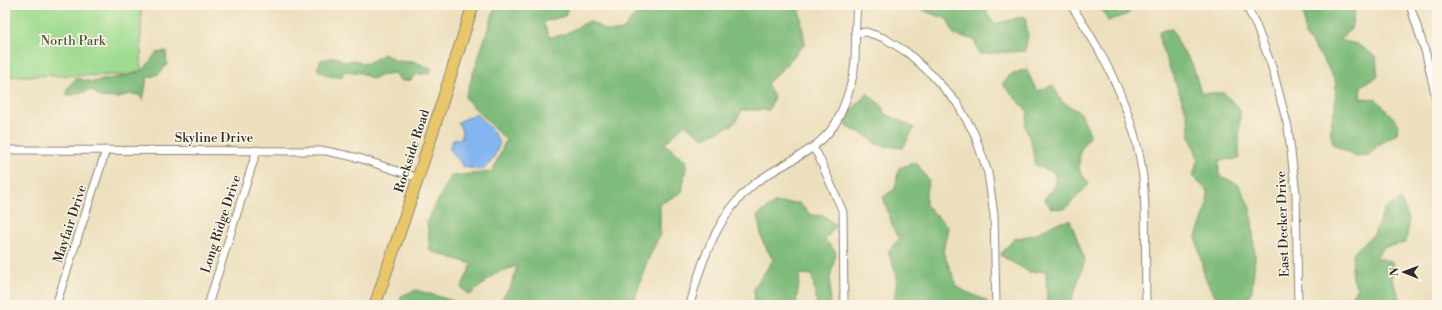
<svg xmlns="http://www.w3.org/2000/svg" width="1442" height="310" viewBox="0 0 1442 310" font-family="'Libre Bodoni',serif">
<style>
.green{fill:#9fdb90;stroke:#65835e}
.forest{fill:#7fbb7a;stroke:#557352}
.water{fill:#83b6f0;stroke:#57708e}
.lines{fill:none;stroke-linecap:round;stroke-linejoin:round}
.street-casing{stroke:#8c8574;stroke-width:9}
.primary-casing{stroke:#8c8574;stroke-width:13}
.street{stroke:#fff;stroke-width:7}
.primary{stroke:#e9c769;stroke-width:11}
.labels{text-anchor:middle;dominant-baseline:central;stroke-width:3;stroke-linejoin:round;paint-order:stroke}
.park-label{font-size:13px;fill:#485744;stroke:#fcf5e5}
.street-label{font-size:13px;fill:#2b2b2b;stroke:#fcf5e5}
</style>
<rect width="100%" height="100%" fill="#fcf5e5"/>
<filter id="ink" filterUnits="userSpaceOnUse"><feTurbulence type="fractalNoise" baseFrequency=".025" numOctaves="2"/><feDisplacementMap in="SourceGraphic" scale="8" xChannelSelector="R" yChannelSelector="G"/><feConvolveMatrix kernelMatrix="1 2 1 2 8 2 1 2 1" color-interpolation-filters="sRGB"/></filter>
<filter id="wash" filterUnits="userSpaceOnUse"><feTurbulence type="fractalNoise" baseFrequency=".012" numOctaves="4" result="noise"/><feDisplacementMap in="SourceGraphic" scale="16" xChannelSelector="R" yChannelSelector="G"/><feGaussianBlur stdDeviation="0.9" result="paint"/><feColorMatrix in="noise" values="0 0 0 0 0 0 0 0 0 0 0 0 0 0 0 0 0 1.4 0 .05"/><feComposite in="paint" operator="in"/></filter>
<g filter="url(#wash)">
<rect width="100%" height="100%" fill="#ecdfbd"/>
<!-- green -->
<path class="green" d="M5 5H141V75L5 76Z"/>
<!-- forest -->
<g class="forest">
<path d="M496 5H569L565 16 543 22 549 37 563 35 589 21 609 32 623 30 636 13 606 5H799L805 44 780 71 767 84 774 97 769 110H742L734 124 703 138 685 124 665 144 687 161 682 192 660 204V234L646 264 633 305H497L511 286 517 266 496 273 470 295 461 288 472 264 430 251 427 221 451 176 492 172 506 140 465 98Z"/>
<path d="M915 5H992L986 13 995 24 1025 16 1028 35 1025 51 979 54 974 39 955 36 947 19 927 12 915 6Z"/>
<path d="M1099 5H1132L1128 14 1108 21Z"/>
<path d="M1303 5H1356L1351 29 1339 40 1357 44 1376 57 1378 76 1361 86 1360 98 1376 99 1398 123 1397 133 1377 146 1369 155 1355 156 1333 144 1330 129 1335 107 1336 83 1325 62 1305 35Z"/>
<path d="M1172 29 1182 50 1192 63 1201 93H1224L1240 109 1239 159 1219 160V175L1239 185 1251 210 1255 257 1252 290 1246 303 1242 305H1220L1205 278 1196 237 1207 207 1208 191 1193 177 1198 158 1190 137 1188 118 1184 105 1160 43 1159 31Z"/>
<path d="M166 51 167 65 159 74 147 78 143 101 139 95 130 94 119 98 100 97 91 90 67 96V89L76 78 92 82 126 76 144 70 156 53Z"/>
<path d="M384 54 396 61 415 62 432 69 430 73 415 75 411 80 401 81 395 73 385 74 372 79 362 73 344 71 341 77 328 76 317 69 321 60 336 57 345 62 354 60 366 64Z"/>
<path d="M1026 69 1037 91 1053 85 1061 101 1081 113 1090 134 1080 151 1079 170 1089 184 1065 209 1051 208 1044 199 1056 185 1055 173 1035 165 1032 145 1025 126 1028 112 1002 84 1010 75Z"/>
<path d="M867 93 883 107V113L897 119 914 128 903 148 878 145 862 133 846 127 852 110Z"/>
<path d="M916 162 929 181 926 191V205L948 227 943 252 958 288 987 301V305H894L897 276 888 251 899 239 894 230 883 197 895 189 899 168Z"/>
<path d="M1401 200 1409 219 1406 243 1384 247 1376 257 1393 263 1392 280 1402 302V305H1360L1350 298 1357 288 1352 276 1353 253 1374 234 1385 208Z"/>
<path d="M774 203H799L811 215 824 216 836 225 825 240 836 252 830 278V303L826 305H817L812 275 800 274 796 305H755L754 288 773 260 763 242 757 216Z"/>
<path d="M1070 220 1085 260 1070 305H1047L1046 271 1029 272 1000 255 1014 239 1036 234 1051 225Z"/>
<path d="M416 290 460 303 461 305H400L401 296Z"/>
</g>
<!-- water -->
<path class="water" d="M476 114 493 131 500 143 492 161 482 170 464 167 449 148 454 139H461L462 131 458 122Z"/>
</g>
<g filter="url(#ink)">
<g class="lines">
<!-- street casing -->
<g class="street-casing">
<g id="street">
<path d="M1071 5C1106 56 1135 114 1143 177 1147 219 1145 263 1146 305"/>
<path d="M1246 5 1256 25 1272 67 1288 127 1296 194 1298 305"/>
<path d="M1410 5 1426 54 1437 102"/>
<path d="M855 33 866 32 884 38 908 53 932 75 957 103 974 133 988 173 994 215 996 305"/>
<path d="M813 148 818 155 843 212 844 305"/>
<path d="M5 150 326 151 359 158 418 178"/>
<path d="M56 305 106 150"/>
<path d="M208 305 257 150"/>
<path d="M690 305C701 261 718 214 754 184 782 162 822 152 839 117 847 99 854 80 855 59 856 41 855 23 857 5"/>
</g>
</g>
<!-- primary casing -->
<g class="primary-casing">
<path id="primary" d="M375 305 418 178 473 5"/>
</g>
<!-- street -->
<use href="#street" class="street"/>
<!-- primary -->
<use href="#primary" class="primary"/>
</g>
</g>
<g class="labels">
<!-- park labels -->
<g class="park-label">
<text x="73" y="41">North Park</text>
</g>
<!-- street labels -->
<g class="street-label">
<text x="214" y="138">Skyline Drive</text>
<text transform="translate(412 151) rotate(-72)">Rockside Road</text>
<text transform="translate(70 224) rotate(-72)">Mayfair Drive</text>
<text transform="translate(221 224) rotate(-72)">Long Ridge Drive</text>
<text transform="translate(1283 224) rotate(-92)">East Decker Drive</text>
</g>
</g>
<!-- margin -->
<rect width="1442" height="310" fill="none" stroke="#fcf5e5" stroke-width="20"/>
<!-- north arrow -->
<g transform="translate(1404 272) rotate(271)" stroke="#fcf5e5" stroke-width="3" paint-order="stroke">
<path d="M0-3L7 15L0 10L-7 15Z" fill="#2b2b2b"/>
<text y="-6" font-size="11" font-weight="bold" text-anchor="middle" fill="#2b2b2b">N</text>
</g>
</svg>
